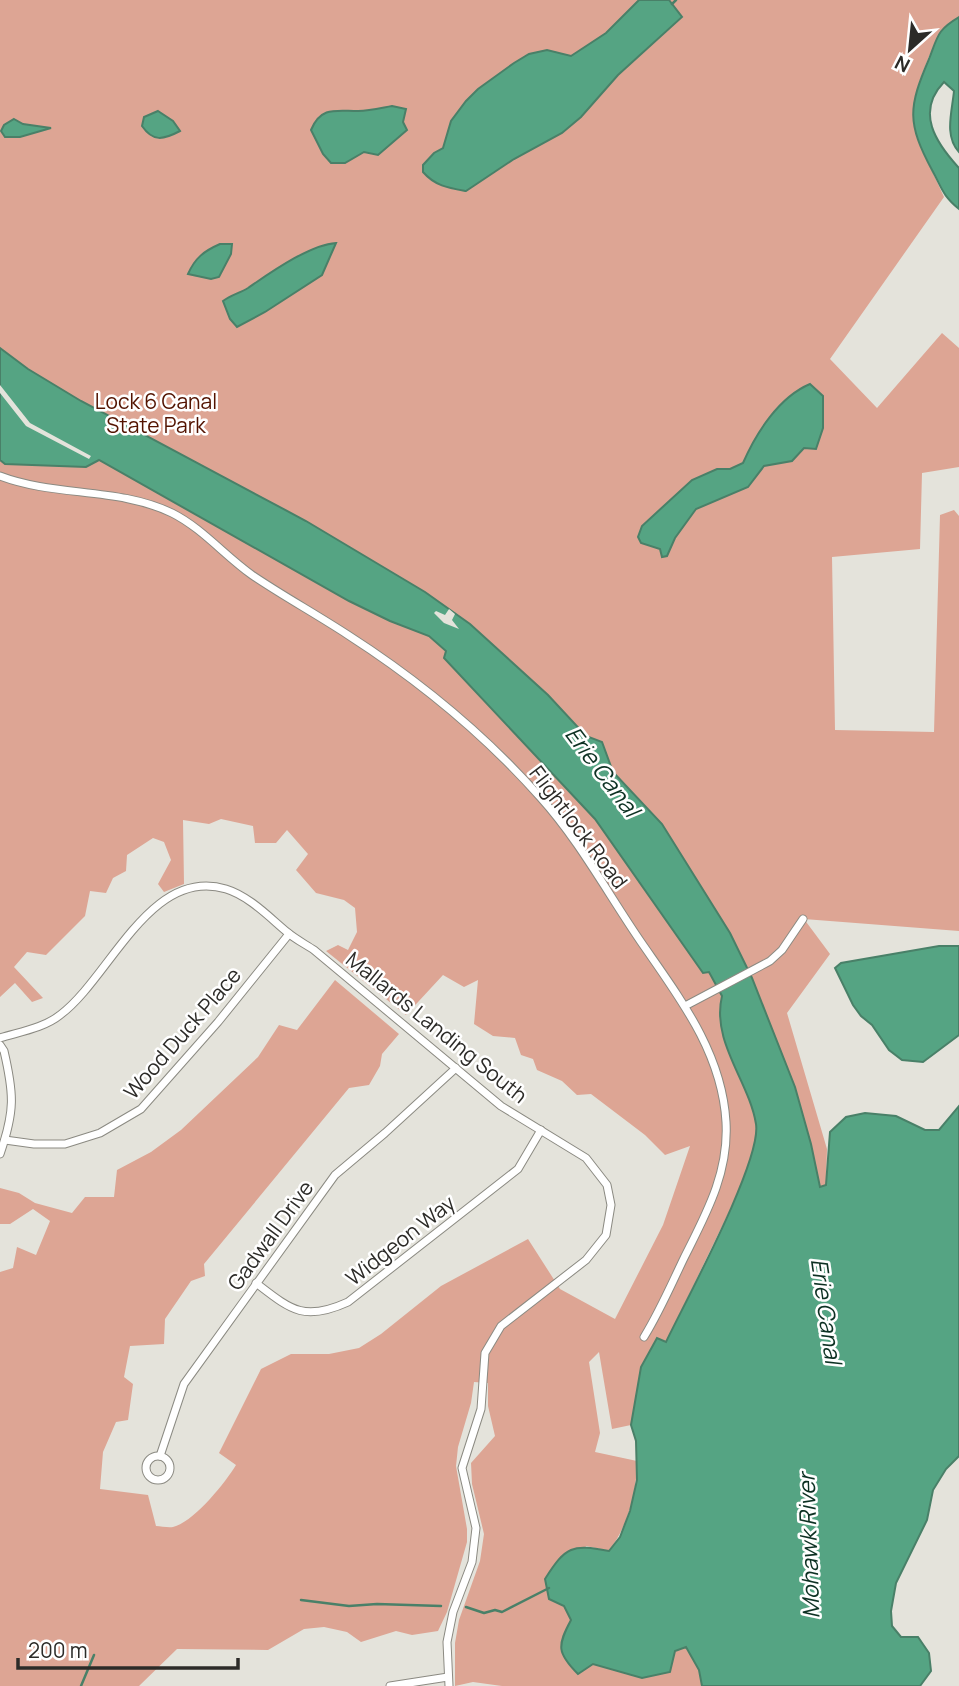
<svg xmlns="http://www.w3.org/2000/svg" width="959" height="1686" viewBox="0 0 959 1686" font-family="Manrope,sans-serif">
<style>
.green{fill:#dda594}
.water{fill:#55a483;stroke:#498068;stroke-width:2}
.pier{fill:#e4e3db}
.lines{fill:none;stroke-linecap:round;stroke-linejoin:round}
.stream{stroke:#498068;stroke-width:2.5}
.minor-casing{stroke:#8b8a82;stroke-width:9}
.minor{stroke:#fff;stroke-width:7}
.labels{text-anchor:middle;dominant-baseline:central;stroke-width:5;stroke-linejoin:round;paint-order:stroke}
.park-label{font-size:21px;fill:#531300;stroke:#fff}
.street-label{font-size:21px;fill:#2c2b28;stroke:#fff}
.water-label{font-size:23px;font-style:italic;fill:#0d3123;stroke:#fff}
</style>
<rect width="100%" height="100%" fill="#e4e3db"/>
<!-- green -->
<path class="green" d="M0 0H959V17C937 30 938 37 928 59 899 128 917 135 944 197L830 359 877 408 942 333 959 348V467L922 473 920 549 832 557 835 730 934 732 940 515 954 510 959 516V931L804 919 830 954 787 1013 827 1149 826 1185 820 1187 742 1185 666 1342 657 1338 641 1367 631 1425 612 1429 599 1352 589 1362 600 1433 595 1452 637 1461C637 1493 628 1525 609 1551L586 1546 564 1606 593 1664 642 1678 675 1651 686 1647 699 1670 702 1686H502L473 1682 455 1686V1643L459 1620 480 1561 484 1534 472 1484 471 1463 495 1436 488 1406V1383L474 1382 471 1403 458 1447 456 1466 467 1529V1542L447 1612 438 1631 412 1635 396 1631 361 1642 347 1632 324 1627 304 1629 268 1650 177 1649 139 1686H0V1272L13 1268 17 1247 36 1255 50 1221 33 1209 10 1224H0V1188L19 1193 35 1203 72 1213 85 1197H114L117 1170 151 1152 181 1130 258 1057 279 1025 297 1030 335 980 399 1034 382 1054 380 1066 369 1085 349 1088 204 1264 205 1276 191 1281 165 1319 164 1344 130 1346 124 1377 133 1384 128 1420 116 1422 103 1452 100 1489 148 1495 156 1526C161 1526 168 1528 173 1527 194 1522 225 1483 236 1465L219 1453 261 1369 291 1354H329L359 1348 381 1334 441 1286 528 1239 560 1289 615 1319 663 1225 690 1146 665 1155 645 1135 591 1094 577 1095 562 1081 537 1070 533 1059 521 1055 515 1038 493 1036 474 1024 478 980 464 987 443 975 406 1015 326 951 338 945 348 950 357 932 355 908 344 900 316 893 296 870 308 854 287 830 276 843H255L253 826 221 819 209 824 183 820 184 884 164 892 158 884 171 860 164 842 153 838 127 855 126 871 113 878 106 893 90 891 85 916 46 955 27 952 14 967 43 998 32 1002 15 983 0 997Z"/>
<!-- water -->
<g class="water">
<path d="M639 0H669L682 17 618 75 581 117 562 133 514 159 466 191C449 188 435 186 423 172V165L434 153 443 148 451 121 466 101 478 89 514 63 529 54 547 50 571 56 606 33Z"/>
<path d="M959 17V152C944 136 952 112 954 91L944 82C915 112 936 143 959 168V209C942 195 942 188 932 170 907 123 908 108 929 59 938 36 937 30 959 17Z"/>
<path d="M392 106 406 109 403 122 407 130 378 155 364 152 345 163H331L323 154 311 130C321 106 336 111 358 111 370 111 381 108 392 106Z"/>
<path d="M158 111 173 121 180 131C163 140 153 142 142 126L144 117Z"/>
<path d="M14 119 23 124 51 128 20 137H5L1 131 4 125Z"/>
<path d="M336 243 322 275 265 312 237 327 230 319 223 301C231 295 240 293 248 288 270 273 309 245 336 243Z"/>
<path d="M220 244H232L231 254 219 277 211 279 188 274C195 258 204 251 220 244Z"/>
<path d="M0 348 28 369 81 401 306 521 425 592 470 624 548 695 586 736 602 742 613 772 662 824 730 933 752 978 795 1087 811 1144 820 1187 826 1185 830 1132 846 1117 865 1113 896 1116 925 1130H939L959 1106V1456L946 1469 933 1490 927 1520 896 1583 891 1611 892 1626 901 1637H918L929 1653 931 1671 920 1686H702L699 1670 686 1647 675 1651 670 1672 642 1678 593 1664 578 1674C557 1653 557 1646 571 1620L564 1606 549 1599 545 1579C566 1546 572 1544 609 1551L620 1537 630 1511 637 1480 636 1441 631 1425 641 1367 657 1338 666 1342C685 1302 762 1161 756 1124 749 1081 711 1042 722 996L709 972 703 973 595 819 444 658 446 651 429 636 390 621 349 601 99 460 86 467 5 464 0 460Z"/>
<path d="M810 384 823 396V428L816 449 804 448 792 461 764 466 748 487 696 509 675 538 667 556 662 557 660 549 641 543 638 537 642 526 692 480 717 469H730L743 463C756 433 779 397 810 384Z"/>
<path d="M939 946H959V1035L923 1062 902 1060 889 1050 872 1025 861 1016 853 1005 835 968 841 963Z"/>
</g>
<!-- pier -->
<g class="pier">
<path d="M0 385 30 423 91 456 89 459 26 426 0 393Z"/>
<path d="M449 609 455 614 452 620 459 629 444 623 434 613 436 611 445 615Z"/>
</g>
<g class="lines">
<!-- stream -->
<g class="stream">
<path d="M672 4 676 0"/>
<path d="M301 1600 349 1606 377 1604 441 1606"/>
<path d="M466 1607 484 1613 495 1610 502 1612 549 1588"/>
<path d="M81 1686 94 1655"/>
</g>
<!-- minor casing -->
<g class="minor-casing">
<g id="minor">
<path d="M0 476C55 497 118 487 172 513 202 528 225 556 252 575 283 596 316 614 348 635 418 680 485 735 540 797 579 840 608 894 641 942 679 997 722 1052 726 1122 729 1173 706 1214 684 1258 671 1285 660 1311 644 1337"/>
<path d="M685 1006 770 961 782 950 803 919"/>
<path d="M0 1038C19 1032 44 1028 60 1015 110 978 150 866 226 889 249 896 269 917 287 932 295 939 305 944 314 950L501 1106 586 1158 607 1185 611 1205 606 1235 586 1260 501 1326 485 1353 481 1409 462 1468 476 1528 472 1562 453 1612 447 1642 449 1686"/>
<path d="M0 1045 4 1051C14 1094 15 1111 0 1154"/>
<path d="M5 1140 34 1144H65L100 1133 141 1109 218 1022 289 934"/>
<path d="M256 1283C291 1310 304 1322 348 1302L518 1169 541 1130"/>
<path d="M160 1456 184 1384 335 1175 385 1133 456 1068"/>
<circle cx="158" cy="1468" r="12"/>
<path d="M390 1686 448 1677"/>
</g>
</g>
<!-- minor -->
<use href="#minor" class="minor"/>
</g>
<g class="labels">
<!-- park labels -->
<g class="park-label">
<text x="156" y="401">Lock 6 Canal<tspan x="156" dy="24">State Park</tspan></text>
</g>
<!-- street labels -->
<g class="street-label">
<text transform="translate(579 827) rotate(53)">Flightlock Road</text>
<text transform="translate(437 1027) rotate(39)">Mallards Landing South</text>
<text transform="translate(182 1033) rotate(-49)">Wood Duck Place</text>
<text transform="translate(270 1235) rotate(-54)">Gadwall Drive</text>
<text transform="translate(400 1240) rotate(-38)">Widgeon Way</text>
</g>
<!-- water labels -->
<g class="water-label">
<text transform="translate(603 771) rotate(53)">Erie Canal</text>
<text transform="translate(827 1311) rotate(82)">Erie Canal</text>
<text transform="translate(808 1546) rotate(-92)">Mohawk River</text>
</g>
</g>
<!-- north arrow -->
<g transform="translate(910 49) rotate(207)" stroke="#ffffff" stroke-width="5" paint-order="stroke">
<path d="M0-5L12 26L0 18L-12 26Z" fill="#2c2b28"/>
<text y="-10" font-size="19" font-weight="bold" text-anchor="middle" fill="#2c2b28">N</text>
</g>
<!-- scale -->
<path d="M18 1658v10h220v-10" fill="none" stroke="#2c2b28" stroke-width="3.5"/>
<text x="28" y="1658" font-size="21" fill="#2c2b28" stroke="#ffffff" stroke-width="5" paint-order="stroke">200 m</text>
</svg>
